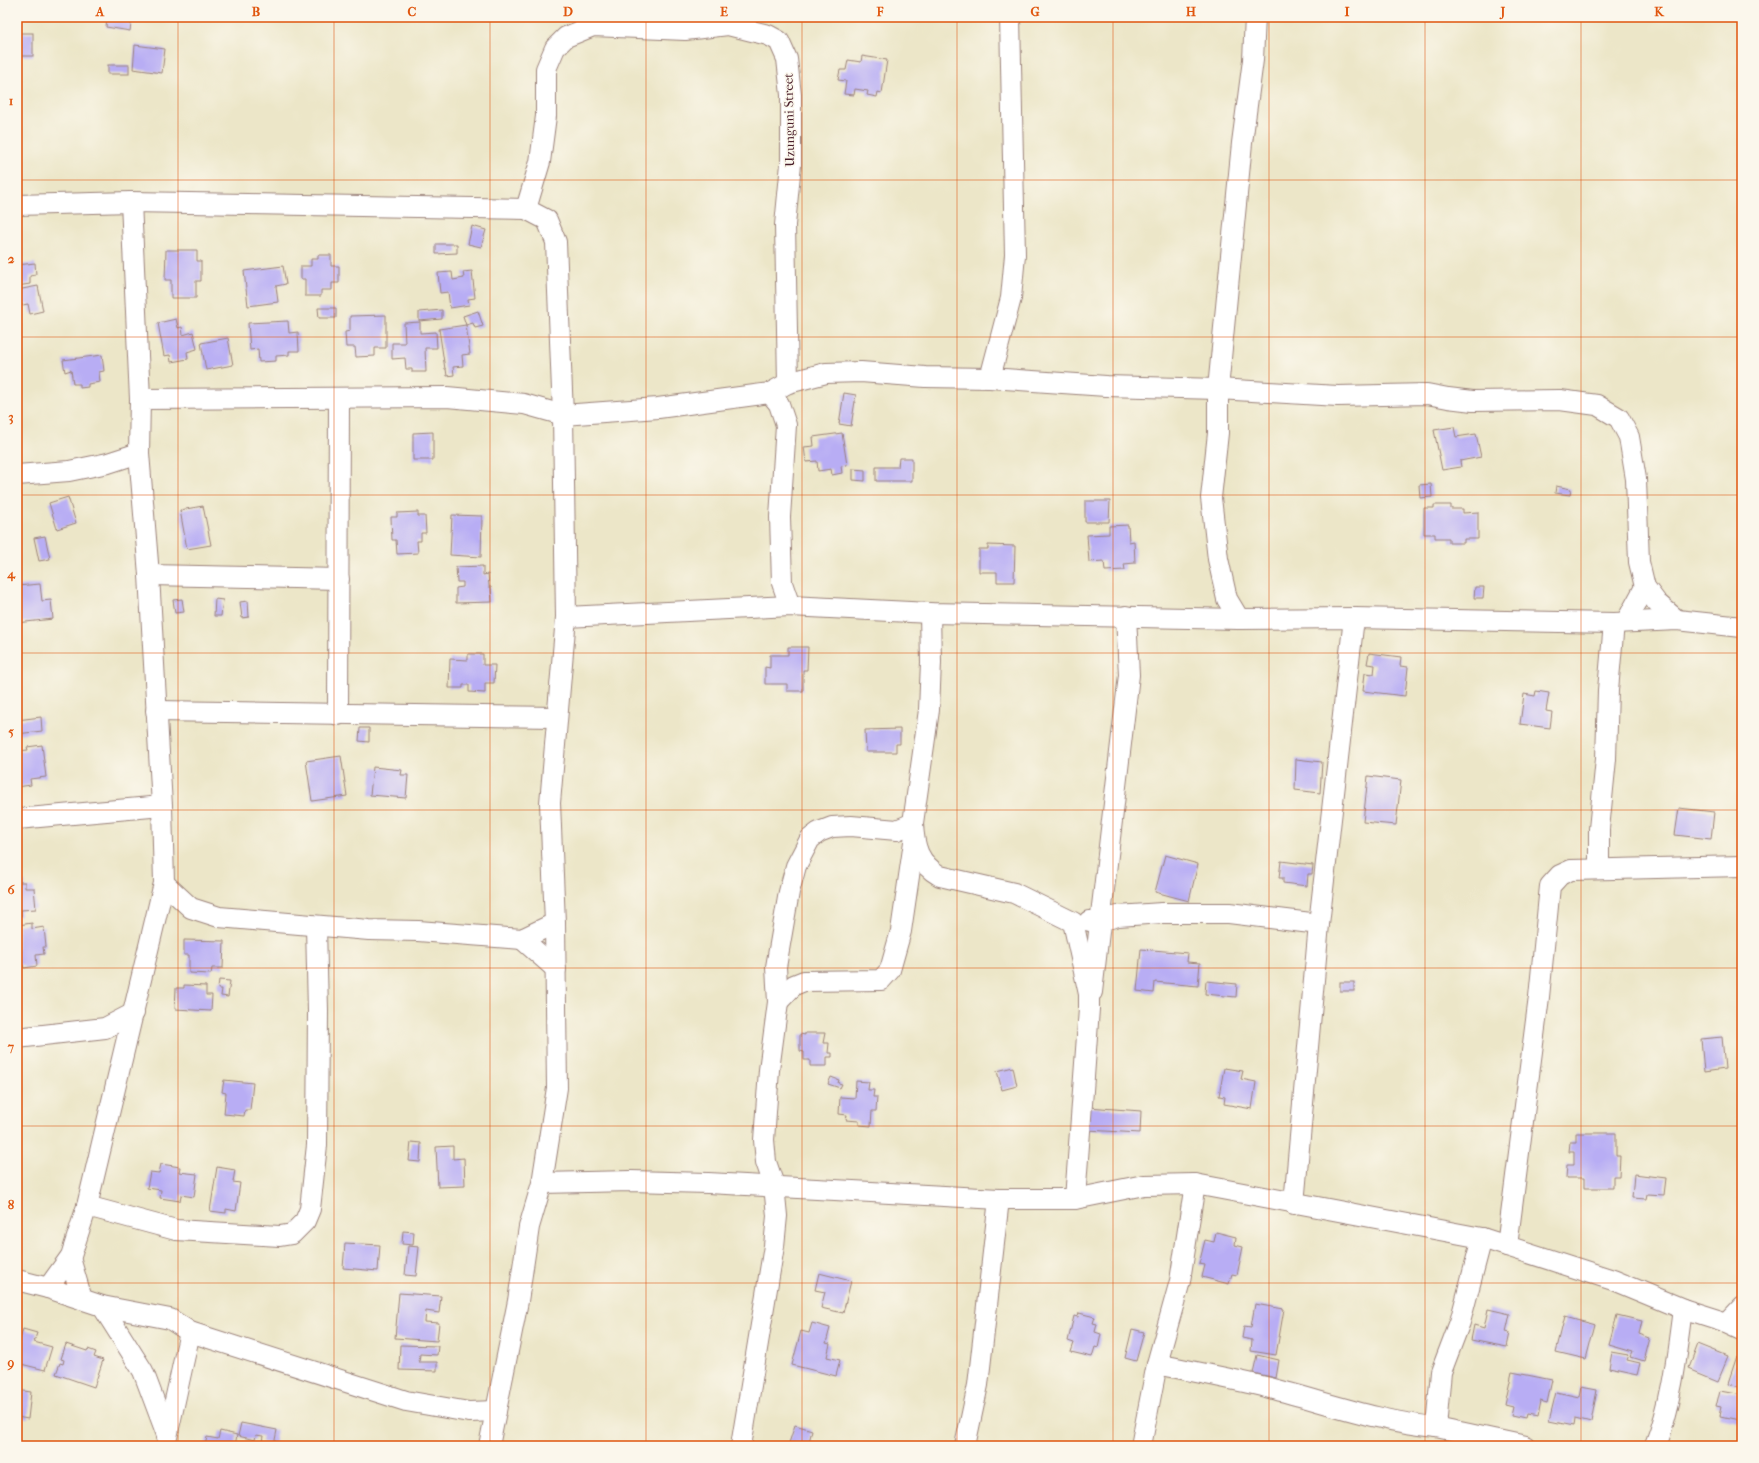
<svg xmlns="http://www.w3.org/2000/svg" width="1759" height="1463" viewBox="0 0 1759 1463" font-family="'IM FELL French Canon',serif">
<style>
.building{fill:#b8adf4}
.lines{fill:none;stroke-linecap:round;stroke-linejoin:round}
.minor-casing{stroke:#9b827a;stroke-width:22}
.minor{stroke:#fff;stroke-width:20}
.grid{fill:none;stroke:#e0560e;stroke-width:1;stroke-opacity:0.55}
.labels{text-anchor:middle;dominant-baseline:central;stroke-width:3;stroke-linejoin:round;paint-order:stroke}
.street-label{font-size:13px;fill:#4a1f2b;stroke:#fbf7ec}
.neatline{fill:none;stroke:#e0560e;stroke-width:1.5}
.grid-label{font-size:13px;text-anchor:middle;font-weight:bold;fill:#e0560e}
</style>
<rect width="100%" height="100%" fill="#fbf7ec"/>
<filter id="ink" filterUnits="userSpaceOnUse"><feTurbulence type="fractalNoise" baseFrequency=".025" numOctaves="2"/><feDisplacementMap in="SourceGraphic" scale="8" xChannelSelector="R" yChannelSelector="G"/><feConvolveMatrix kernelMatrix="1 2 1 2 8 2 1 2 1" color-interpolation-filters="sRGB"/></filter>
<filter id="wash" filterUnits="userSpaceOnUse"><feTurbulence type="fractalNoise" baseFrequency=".012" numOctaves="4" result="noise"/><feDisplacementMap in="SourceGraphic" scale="16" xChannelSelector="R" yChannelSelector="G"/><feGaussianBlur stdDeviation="0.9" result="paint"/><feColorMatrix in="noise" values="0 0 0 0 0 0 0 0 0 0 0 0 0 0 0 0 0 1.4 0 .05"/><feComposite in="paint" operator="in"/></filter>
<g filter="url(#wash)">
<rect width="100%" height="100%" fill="#ece6c8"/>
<g id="blocks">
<!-- building -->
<g class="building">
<path d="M107 17H132L130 31 106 27Z"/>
<rect x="17" y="33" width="16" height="23"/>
<path d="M135 45 165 49 162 73 133 69Z"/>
<path d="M862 56 887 60 882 93 878 92 877 97 867 95 868 91 855 89 854 95 844 94 846 81 838 80 840 70H846L848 60 861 62Z"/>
<rect x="108" y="65" width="21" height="9"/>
<path d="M472 226 486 230 481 247 468 244Z"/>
<path d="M436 244H457V253L436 254Z"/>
<path d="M166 250H197V261H201V281H196V298H171V280H165Z"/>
<path d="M318 255H331V266H339V283H332V290H321V296H305V279H301V266H311V259H318Z"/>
<path d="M35 263 36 275 30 276V284L17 286V265Z"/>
<path d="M283 266 286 284 276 286 278 302 248 306 244 271Z"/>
<path d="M472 271 475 298 468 299 469 305 450 308 448 292 440 293 438 273 452 272 453 280 464 278 463 272Z"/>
<path d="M38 286 43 311 30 314 28 304 17 306V290Z"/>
<path d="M318 308H336V318H319Z"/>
<path d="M442 310V319L419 321V312Z"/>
<path d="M478 311 483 326 475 328 473 323 466 325 463 316Z"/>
<path d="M386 315V348H375V356L356 357 355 347H346L345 332 350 331V316Z"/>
<path d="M176 319 178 328 182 327 183 335 193 332 197 349 187 352 188 359 171 362 170 355 164 356 158 323Z"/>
<path d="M288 321 289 333 298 332 299 351H289V355L276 356V361L259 362 258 349 250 350 248 323Z"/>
<path d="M420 322V333L436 332 437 348H425L426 372H412V369H406L405 358 392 359V343H405L404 323Z"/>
<path d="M466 325 470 354 462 355 463 366 453 367 454 375 447 376 446 369H445L439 329Z"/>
<path d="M228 338 233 365 206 370 201 343Z"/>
<path d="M102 355 104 371 99 372 100 382 88 384V387L80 388V384H73L71 370 65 372 63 360Z"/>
<path d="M844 393 856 395 851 426 839 424Z"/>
<path d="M1454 427 1456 437 1476 434 1481 457 1460 461 1461 467 1442 470 1434 430Z"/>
<path d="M433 432V460H413V433Z"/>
<path d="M842 433 847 465 841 466 842 473 832 475 831 469 818 471 817 461 806 462 804 447 814 446 813 437Z"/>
<path d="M899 458H912V481H876V467H898Z"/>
<path d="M853 469 865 470V481L853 480Z"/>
<path d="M1431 484 1432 497 1420 498 1419 485Z"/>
<path d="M1556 486 1571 489 1570 495 1555 493Z"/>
<path d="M68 497 76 523 57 529 49 503Z"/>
<path d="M1085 501H1110L1109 522H1085Z"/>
<path d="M1434 505H1451V509H1463V513L1478 512V539H1464V543H1449V538H1435V534H1424V508H1434Z"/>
<path d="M203 506 211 545 187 549 180 510Z"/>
<path d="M418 512V516H425L426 533H421V541H417L418 553 397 554 396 540H392L391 517H397V513Z"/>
<path d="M452 515 482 516 481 557 450 555Z"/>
<path d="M1128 525 1129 542 1134 541 1135 563 1124 564 1125 570 1105 571 1104 561 1089 562 1087 535 1109 534V526Z"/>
<path d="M45 536 50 559 39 561 34 538Z"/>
<path d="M988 545 1015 546 1014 582H997V572H979V549H988Z"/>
<path d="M483 566V575L488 574 489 587H491L492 602 456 603V588L463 587V582H457L456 567Z"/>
<path d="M40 584 42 601 51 600 53 619 17 623V586Z"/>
<path d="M1475 587H1484L1483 598H1474Z"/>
<path d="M182 599 184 612 175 613 173 600Z"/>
<path d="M215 599 223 600 221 616H214Z"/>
<path d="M248 601 249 617 242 618 240 602Z"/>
<path d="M788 647H808L807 670H803V691H787V684H765V667L770 668V655H788Z"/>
<path d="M1369 653 1401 657 1400 666 1408 667 1405 696 1363 691 1365 673 1374 674 1375 665 1367 664Z"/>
<path d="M468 654H483V665H495L494 683H485V693L469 692V685H463V688H449L450 659 468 660Z"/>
<path d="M1536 691 1549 693 1546 711 1552 712 1550 728 1520 724 1524 694 1535 696Z"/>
<path d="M41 717 42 731 17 734V720Z"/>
<path d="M360 728H369V742L359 741Z"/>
<path d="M900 729V744H896V752H866L865 730Z"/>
<path d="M42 745 46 777 30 779 31 785 17 787V751L28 750 27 747Z"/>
<path d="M341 756 347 796 312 801 306 761Z"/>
<path d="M1296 759 1322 762 1320 793 1295 790Z"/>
<path d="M373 767 402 770 401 775H408L406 798 370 795Z"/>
<path d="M1368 776 1401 780 1396 825 1363 822Z"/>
<path d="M1679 808 1714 812 1711 839 1675 835Z"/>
<path d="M1165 855 1198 864 1189 901 1155 892Z"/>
<path d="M1281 861 1313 865 1312 874H1308L1307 886 1283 883V878H1279Z"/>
<path d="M17 882H25V888H34L36 909 21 910V916L17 917Z"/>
<path d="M32 923V929L44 927 46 947H43L44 954 36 955 37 966 24 968 23 965H17L18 925Z"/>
<path d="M184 940 224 941 223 968H212L211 974 189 973V955H184Z"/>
<path d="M1141 949 1188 953 1187 962 1200 963 1198 986 1155 982 1154 993 1137 991Z"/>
<path d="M219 980 230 981 228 997 221 996 222 989H218Z"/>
<path d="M1206 981 1237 984 1236 997 1205 994Z"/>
<rect x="1340" y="982" width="14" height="9"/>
<path d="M184 985 206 986V995H212L211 1011 175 1009 176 988H184Z"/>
<path d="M805 1033H825L823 1043H829L828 1053H832V1057H827V1066H810V1060H804V1052L800 1051V1034L805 1035Z"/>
<path d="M1722 1037 1725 1069 1704 1072 1701 1039Z"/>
<path d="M1013 1067 1017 1086 1002 1090 997 1071Z"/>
<path d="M1224 1068 1243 1071 1241 1079 1256 1082 1252 1109 1224 1104 1225 1097 1219 1096Z"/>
<path d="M831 1077 839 1080 838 1083 842 1084 840 1088 828 1084Z"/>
<path d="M224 1080 253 1083 250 1110H245L244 1116 224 1114 226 1093 222 1092Z"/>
<path d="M856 1081 869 1082 868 1090H874L873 1097H877L876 1111H872L871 1126 859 1125V1121L846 1120 847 1115 839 1114 840 1097 855 1098Z"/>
<path d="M1088 1107 1141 1111 1140 1133 1087 1130Z"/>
<path d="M1576 1133H1616V1156H1620L1619 1176H1613V1188H1584V1178H1566L1567 1165H1574V1152H1569L1570 1142H1576Z"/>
<path d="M411 1142 421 1143 420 1162 409 1161Z"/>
<path d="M453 1146V1159L464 1158 465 1186 438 1187 436 1147Z"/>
<path d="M161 1164 180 1167 179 1172 197 1174 194 1197 181 1195 180 1201 160 1198 161 1190 147 1188 150 1172 159 1173Z"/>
<path d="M217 1167 235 1170 233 1182 240 1183 236 1211 226 1209V1213L210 1211Z"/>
<path d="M1634 1174 1666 1178 1664 1195 1647 1194 1646 1199 1632 1198Z"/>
<path d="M403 1231 414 1232 413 1245 402 1244Z"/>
<path d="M1216 1232 1236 1237 1235 1245 1243 1247 1237 1275 1232 1274 1229 1284 1202 1277 1205 1265 1199 1264 1205 1240 1214 1242Z"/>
<path d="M345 1243 380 1245 378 1271 343 1268Z"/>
<path d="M408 1246 419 1247 416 1276 405 1275Z"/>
<path d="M819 1273 851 1281 843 1313 821 1308 825 1292 815 1290Z"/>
<path d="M399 1293 441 1296 439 1313 426 1311 425 1322 439 1323 437 1341 395 1338Z"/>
<path d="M1255 1304 1284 1309 1276 1355 1251 1351 1252 1340 1242 1338 1244 1326 1251 1327Z"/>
<path d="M1488 1309 1510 1314 1506 1332 1510 1333 1507 1347 1471 1340 1474 1325 1484 1328Z"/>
<path d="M1079 1313 1095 1317 1093 1323 1097 1324 1095 1332 1101 1334 1098 1348 1095 1347 1092 1357 1071 1352 1074 1343 1068 1341 1074 1316 1078 1317Z"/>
<path d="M1617 1315 1642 1321 1639 1334 1650 1338 1644 1361 1631 1357 1633 1352 1609 1345Z"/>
<path d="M1565 1316 1595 1324 1586 1359 1556 1352Z"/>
<path d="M812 1323 830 1328 826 1343 830 1344 827 1357 840 1360 836 1376 792 1365 801 1331 809 1333Z"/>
<path d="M23 1329 37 1333 34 1342 52 1347 45 1370 17 1363V1350Z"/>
<path d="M1132 1329 1144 1332 1136 1361 1125 1358Z"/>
<path d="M66 1344 87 1351 88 1349 96 1352 94 1357 103 1360 94 1387 56 1374 60 1363 63 1364 64 1360 61 1359Z"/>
<path d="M1698 1344 1728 1356 1718 1380 1689 1368Z"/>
<path d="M400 1345 438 1346 437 1355 420 1354 419 1362H437V1371L399 1370Z"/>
<path d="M1612 1352 1629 1355 1627 1360 1640 1363 1637 1375 1609 1369Z"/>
<path d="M1257 1355 1279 1360 1276 1378 1253 1373Z"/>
<path d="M1737 1356 1742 1358V1387L1728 1383Z"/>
<path d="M1512 1372 1552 1380 1547 1403 1540 1401 1537 1416 1526 1414 1525 1418 1511 1415 1513 1406 1505 1404Z"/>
<path d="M1581 1387 1597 1390 1591 1422 1575 1418 1574 1426 1549 1421 1556 1392 1579 1397Z"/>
<path d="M17 1390 31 1392 28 1419 17 1417Z"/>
<path d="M1720 1390 1742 1394 1738 1421 1719 1417 1721 1408 1716 1407Z"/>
<path d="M241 1423 277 1430 274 1445 262 1442 263 1436 256 1435 255 1440 238 1436Z"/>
<path d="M795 1425 812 1430 809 1442 821 1446H788Z"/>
<path d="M220 1431 237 1435 235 1446H205L207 1437 218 1439Z"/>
</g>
</g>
</g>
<g filter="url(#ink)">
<use href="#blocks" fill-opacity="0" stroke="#9b827a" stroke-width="1"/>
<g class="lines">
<!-- minor casing -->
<g class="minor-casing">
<g id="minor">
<path d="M17 205 131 202 526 209 547 220 556 242 563 415 566 617 550 803 555 923 557 1088 542 1183 529 1227 518 1301 489 1446"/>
<path d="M526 209 540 162 546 116V69L555 48 566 37 593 26 685 30 728 25 768 35 779 41 787 59 791 95V164L785 225 788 383"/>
<path d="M990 378 1011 298 1015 255 1010 17"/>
<path d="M770 393 779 404 786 425 780 517 782 583 790 606"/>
<path d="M140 399 447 397 524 404 563 415 658 408 770 393 788 383 826 373 861 372 925 377 990 378 1106 386 1218 389 1338 396 1427 394 1448 398 1473 401 1560 400 1597 405 1619 418 1629 437 1636 479 1639 562 1645 587 1657 603 1677 620"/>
<path d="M17 475 69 471 108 463 139 453"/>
<path d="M149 575 339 579"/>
<path d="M930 613 931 662 929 710 913 823C914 847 918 863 940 876L1014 893 1073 922 1089 994V1009L1075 1199"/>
<path d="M566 617 790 606 930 613 1239 619 1354 618 1614 623 1677 620 1742 627"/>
<path d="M1239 619 1227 599 1218 559 1211 498 1218 433V389L1242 143 1253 60 1255 17"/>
<path d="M1626 622 1645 587"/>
<path d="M156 711 556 717"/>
<path d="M338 715 339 398"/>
<path d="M17 819 162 806"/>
<path d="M1599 869V829L1606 759 1608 690 1614 623"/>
<path d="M164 883 191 908 219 917 369 930 418 931 522 939 555 923"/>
<path d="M1089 921H1100L1118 916 1162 913H1229L1319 924"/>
<path d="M522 939 556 969"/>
<path d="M1092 992 1129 675 1126 616"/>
<path d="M778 1002 794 985 804 981 881 980 890 970 901 931 914 842"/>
<path d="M17 1038 105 1028 134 1013"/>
<path d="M542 1183 631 1181 708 1183 999 1199H1075L1144 1185 1195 1184 1482 1238 1613 1280 1683 1309 1727 1323 1742 1330"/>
<path d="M1294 1204 1319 924 1354 618"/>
<path d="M87 1206 176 1230 280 1236 292 1234 305 1221 310 1209 317 1145 318 1011 316 926"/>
<path d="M1507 1246 1539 997 1550 886 1560 875 1571 870 1742 866"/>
<path d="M70 1258 82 1299"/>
<path d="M17 1280 48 1288 102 1306 170 1319 190 1332 406 1401 469 1412 496 1411"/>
<path d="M48 1288 71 1256 87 1206 164 883 162 806 149 575 139 453 140 399 131 202"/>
<path d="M102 1306 143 1371 167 1435"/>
<path d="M1727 1323 1742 1307"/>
<path d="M1157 1364C1195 1372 1233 1379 1270 1388 1326 1402 1379 1422 1436 1427L1526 1446"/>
<path d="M1436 1427 1441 1372 1460 1322 1482 1238"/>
<path d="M167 1437 190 1332"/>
<path d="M741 1446 774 1246 777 1216 774 1185 766 1162 764 1140 769 1070 778 1002 776 967 789 892 796 866 810 839 819 832 832 827 851 826 897 830 913 823"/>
<path d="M965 1446 978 1385 999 1199"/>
<path d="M1141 1446 1157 1364 1180 1281 1195 1184"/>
<path d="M1655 1446C1672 1402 1677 1355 1683 1309"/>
</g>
</g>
<!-- minor -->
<use href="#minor" class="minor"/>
</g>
</g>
<!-- grid -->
<path class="grid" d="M178 17V1446M334 17V1446M490 17V1446M646 17V1446M802 17V1446M957 17V1446M1113 17V1446M1269 17V1446M1425 17V1446M1581 17V1446M17 180H1742M17 337H1742M17 495H1742M17 653H1742M17 810H1742M17 968H1742M17 1126H1742M17 1283H1742"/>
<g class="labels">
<!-- street labels -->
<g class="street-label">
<text transform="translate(789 120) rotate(-91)">Uzunguni Street</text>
</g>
</g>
<!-- margin -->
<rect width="1759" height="1463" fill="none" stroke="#fbf7ec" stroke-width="44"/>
<rect x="22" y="22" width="1715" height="1419" class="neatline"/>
<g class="grid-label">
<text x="100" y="16">A</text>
<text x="256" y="16">B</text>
<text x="412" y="16">C</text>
<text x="568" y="16">D</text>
<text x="724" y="16">E</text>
<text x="880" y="16">F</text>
<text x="1035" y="16">G</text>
<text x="1191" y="16">H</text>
<text x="1347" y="16">I</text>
<text x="1503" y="16">J</text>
<text x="1659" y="16">K</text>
<text x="11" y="105">1</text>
<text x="11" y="263">2</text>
<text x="11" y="421">3</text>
<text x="11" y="578">4</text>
<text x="11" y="736">5</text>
<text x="11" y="894">6</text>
<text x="11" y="1051">7</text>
<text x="11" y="1209">8</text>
<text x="11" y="1367">9</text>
</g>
</svg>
